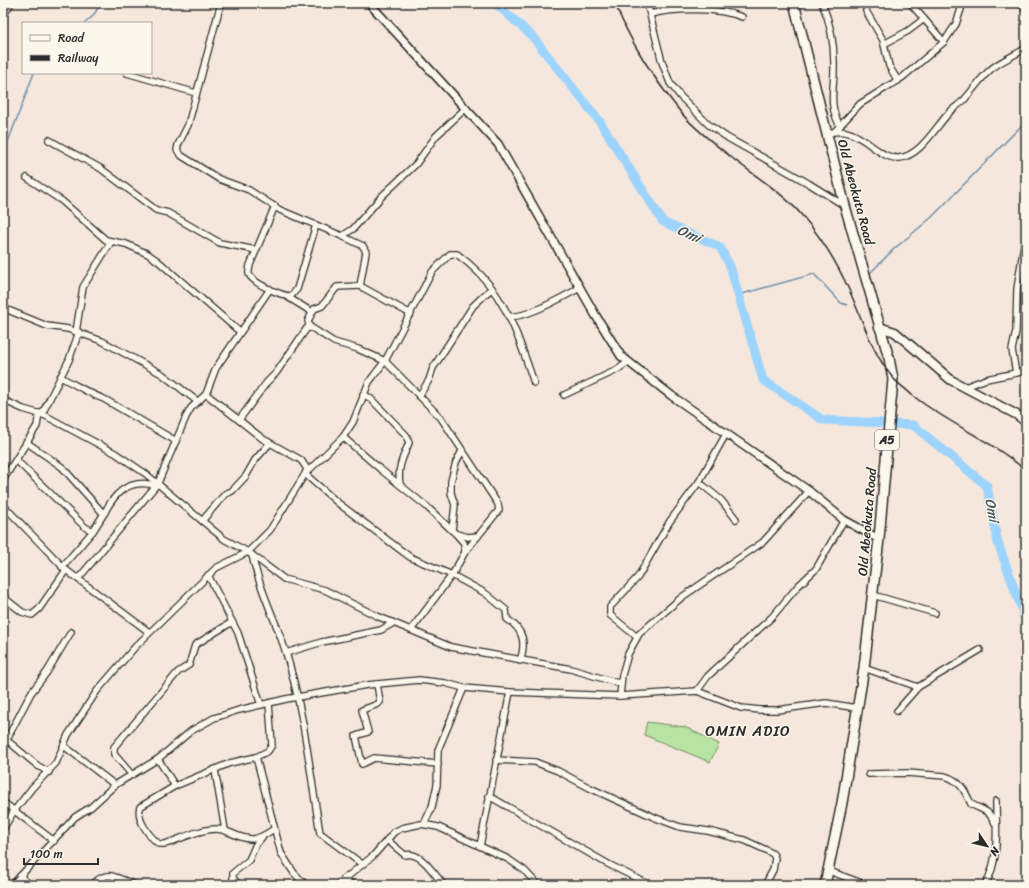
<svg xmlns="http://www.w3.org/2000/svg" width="1029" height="888" viewBox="0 0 1029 888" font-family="Sriracha,sans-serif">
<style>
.green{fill:#b7e4a1;stroke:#718866}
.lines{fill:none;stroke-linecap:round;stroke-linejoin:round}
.stream{stroke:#6f90a9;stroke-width:1.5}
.river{stroke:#9dd4fd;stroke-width:9}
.minor-casing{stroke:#2b2b2b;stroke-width:8}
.tertiary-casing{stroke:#2b2b2b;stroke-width:10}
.secondary-casing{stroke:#2b2b2b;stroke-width:11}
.trunk-casing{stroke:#2b2b2b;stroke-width:12}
.minor{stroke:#fbf7ec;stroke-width:5.5}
.tertiary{stroke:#fbf7ec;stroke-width:7}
.secondary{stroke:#fbf7ec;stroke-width:8}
.trunk{stroke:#fbf7ec;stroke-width:9}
.rail{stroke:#2b2b2b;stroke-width:1.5}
.labels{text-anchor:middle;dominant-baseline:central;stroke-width:3;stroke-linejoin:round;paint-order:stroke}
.shield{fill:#fbf7ec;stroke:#696865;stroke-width:1}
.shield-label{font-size:12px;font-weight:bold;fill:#2b2b2b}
.street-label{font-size:13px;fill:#2b2b2b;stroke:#fbf7ec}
.water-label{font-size:14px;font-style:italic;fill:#485560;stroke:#fbf7ec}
.quarter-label{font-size:15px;letter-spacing:1px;fill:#2b2b2b;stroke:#fbf7ec}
</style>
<rect width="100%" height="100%" fill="#f6e7dc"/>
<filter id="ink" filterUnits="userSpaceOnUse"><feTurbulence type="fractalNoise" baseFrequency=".025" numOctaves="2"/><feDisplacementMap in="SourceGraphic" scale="8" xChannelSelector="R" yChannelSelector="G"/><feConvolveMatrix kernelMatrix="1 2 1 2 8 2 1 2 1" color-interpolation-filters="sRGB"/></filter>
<g filter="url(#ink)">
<!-- green -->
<path class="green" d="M647 722 685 727 719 744 710 762 644 735Z"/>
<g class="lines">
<!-- stream -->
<g class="stream">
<path d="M85 23 93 16 101 3"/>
<path d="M3 155 34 73"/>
<path d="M870 273 894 249 932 217 1026 121"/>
<path d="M738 295 814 274 841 303 847 305"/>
</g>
<!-- river -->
<g class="river">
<path d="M495 3 532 36 600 122 663 222 720 247 730 266 763 380 823 420 883 423"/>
<path d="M893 424 913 425 987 486 998 543 1026 621"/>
</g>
<!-- minor casing -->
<g class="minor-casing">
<g id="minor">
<path d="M221 3 188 125 178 145 177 150 182 156 219 179 249 190 280 210 342 236 363 246 366 252 360 286 411 314"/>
<path d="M647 3 662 62 670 83 680 96 709 125 728 138 808 183 845 206"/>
<path d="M822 3C830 22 834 43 834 63 835 88 827 103 840 126"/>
<path d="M910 3 944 42"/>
<path d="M1019 3 1026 9"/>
<path d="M866 11 883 40 889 66 898 81"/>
<path d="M650 14C676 8 717 7 742 17"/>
<path d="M3 16 11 3"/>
<path d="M884 44 908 31 924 19"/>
<path d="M127 73 196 93"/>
<path d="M835 131 860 104 903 77 944 42 956 24 963 3"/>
<path d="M827 134C858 121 876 160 899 158 920 156 935 128 948 114 952 109 959 105 964 100 973 90 980 79 990 70 1000 61 1014 56 1026 48"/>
<path d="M49 140 100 168 156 210 168 213 220 243 256 250"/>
<path d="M27 178 62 201 106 240 126 244 148 254 158 261 240 332"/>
<path d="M275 206 250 265C250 267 248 272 249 274 252 283 282 296 291 296L297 289 316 225"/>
<path d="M342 236 353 229 382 196 416 164 436 136 466 108"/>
<path d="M286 296 312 312"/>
<path d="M3 308 47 326 68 329 102 341 162 374 197 401"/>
<path d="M509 316C526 319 564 296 580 288"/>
<path d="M310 328 308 321 314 309 322 306 337 287 360 286"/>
<path d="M76 332 83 287 111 242"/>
<path d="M1016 373 1012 350 1016 331 1017 289 1024 245"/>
<path d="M60 377C75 384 89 394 104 399L176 441"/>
<path d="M965 387 986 379 1026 371"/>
<path d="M206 394 263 439 301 460 307 469 305 474 338 503 410 557 452 575 485 593 506 610 507 619C524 630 526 643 520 661"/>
<path d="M363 394 370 398 406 435 409 443C403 457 397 468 400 484"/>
<path d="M564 395 617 370 628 362"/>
<path d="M419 396 429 380 433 368 473 306 492 288"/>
<path d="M3 400 23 409 44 415 115 453 146 474 224 539 248 552 284 579 325 590 377 616 451 647 571 669 621 684"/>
<path d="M42 414 69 360 79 332"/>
<path d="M239 420 267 382 276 373 307 328H312L334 342 358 349 385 361 441 418 498 504 499 510 465 552 452 575 411 630"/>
<path d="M343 437 380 469 426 506 456 534 464 543 465 552"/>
<path d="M26 442 62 467 102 512H105C116 490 131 479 155 485"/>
<path d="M16 460 85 527 93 531"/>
<path d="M3 480 37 426 39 413"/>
<path d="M699 482 721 500 736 519"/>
<path d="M3 505 66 570 149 632"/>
<path d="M202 521 225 494 232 491 246 476 255 460 270 443"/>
<path d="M452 530 455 505 451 493V481L456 462 462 451"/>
<path d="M457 534 468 537 478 536"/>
<path d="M252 555C259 589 276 620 286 653 304 711 310 772 320 833L362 864"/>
<path d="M62 567 93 531 105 512"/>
<path d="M208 575 238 633 261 705"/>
<path d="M78 579 158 483 186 417 191 408 206 394 216 368 270 289"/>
<path d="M873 595 935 613"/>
<path d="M3 597 22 612 32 615 39 609 66 570"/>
<path d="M637 637 610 615V607L638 577 670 521 699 482 726 434"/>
<path d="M286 653 322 642 381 630 393 623"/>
<path d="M864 668 918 687"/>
<path d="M377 684 380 702 378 704 362 710 368 732 356 736 362 764 374 758 438 764"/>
<path d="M697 691 708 676 772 617 798 586 816 569 844 520"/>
<path d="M620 696 622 675 628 654 639 634 682 597 763 542 809 491"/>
<path d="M269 703 272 745 268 751 256 757 230 763 175 786 140 807C136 820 150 837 159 844H165C181 839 199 829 216 829 222 829 226 831 231 833 251 842 256 841 274 829"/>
<path d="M897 711 918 687 980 650"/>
<path d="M3 737 38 766 49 772"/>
<path d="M7 739 31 693 47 672 71 632"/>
<path d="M64 746 115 785"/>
<path d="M256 757 281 853 294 873 306 885"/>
<path d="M158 759 175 786"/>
<path d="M496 760 535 762 558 771 590 788 656 818 680 827 708 831 744 840 766 850 773 854 775 858 773 870 765 885"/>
<path d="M215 770 225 830"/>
<path d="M869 774 907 773 945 776C961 781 965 791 971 804 986 812 988 809 996 825"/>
<path d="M132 775 114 754V747L178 672 189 665 195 645 232 622"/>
<path d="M489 796 608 864 650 885"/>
<path d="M3 802 54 841"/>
<path d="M424 824 432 807 437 785 438 750 464 688"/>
<path d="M3 829 14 811 32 788 56 763 68 735 97 691 135 647 216 568 248 552 270 530 305 474 343 437 353 422 369 382 385 361 432 272 450 254H457C465 260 473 267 480 274 509 305 521 344 534 383"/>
<path d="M387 840 405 855C422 851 434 875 444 885"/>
<path d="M480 846 510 692"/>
<path d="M829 871 867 885"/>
<path d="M20 876 30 885"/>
<path d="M344 878 353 885"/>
<path d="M12 885 75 817 91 807 115 785 158 759 191 731 214 718 239 710 286 699 367 685 419 680 445 683 464 688 510 692 620 696 697 691 741 708 760 710H777L826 703 857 708"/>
<path d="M92 885C107 868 117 878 135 885"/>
<path d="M239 885 233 878V873L249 860 255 846 262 837"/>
<path d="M337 885 373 856 394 832 402 828 421 824 438 827 508 859 524 870 538 885"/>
<path d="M985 885C1000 860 996 828 996 801"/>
</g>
</g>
<!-- tertiary casing -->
<g class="tertiary-casing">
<path id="tertiary" d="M369 3 498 144 596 316 621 356 672 396 809 491 844 520 879 539"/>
</g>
<!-- secondary casing -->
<g class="secondary-casing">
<path id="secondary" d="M879 327 895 332 951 380 1017 415 1026 422"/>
</g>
<!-- trunk casing -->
<g class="trunk-casing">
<path id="trunk" d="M794 3 845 206 889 358 893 379 879 539 864 668 842 803 825 885"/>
</g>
<!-- minor -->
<use href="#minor" class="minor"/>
<!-- tertiary -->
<use href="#tertiary" class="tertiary"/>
<!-- secondary -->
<use href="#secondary" class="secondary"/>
<!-- trunk -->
<use href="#trunk" class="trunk"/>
<!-- rail -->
<path class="rail" d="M615 3C628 39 655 80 679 110 689 124 712 142 726 153 752 175 784 192 805 219 824 241 838 265 850 292 863 321 872 353 893 378 898 384 906 389 912 395 948 424 992 440 1026 471"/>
</g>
</g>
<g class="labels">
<!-- shield labels -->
<rect class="shield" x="875" y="430" width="24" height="20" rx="3"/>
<g class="shield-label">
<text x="887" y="440">A5</text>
</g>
<!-- street labels -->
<g class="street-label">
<text transform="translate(856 192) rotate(75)">Old Abeokuta Road</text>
<text transform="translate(867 522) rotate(-85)">Old Abeokuta Road</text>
</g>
<!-- water labels -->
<g class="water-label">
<text transform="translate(689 234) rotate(24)">Omi</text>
<text transform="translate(992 510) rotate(79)">Omi</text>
</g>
<!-- quarter labels -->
<g class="quarter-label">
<text x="748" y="731">OMIN ADIO</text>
</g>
</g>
<!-- margin -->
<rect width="1029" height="888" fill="none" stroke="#fbf7ec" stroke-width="16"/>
<rect x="8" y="8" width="1013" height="872" fill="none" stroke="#2b2b2b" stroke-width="1.5" filter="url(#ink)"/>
<!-- legend -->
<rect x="22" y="22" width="130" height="52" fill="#fbf7ec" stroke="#a8a59f"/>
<rect x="30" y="35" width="20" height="6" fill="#fbf7ec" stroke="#a8a59f"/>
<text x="58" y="42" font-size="12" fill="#2b2b2b">Road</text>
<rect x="30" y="55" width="20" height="6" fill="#2b2b2b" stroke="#a8a59f"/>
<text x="58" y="62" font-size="12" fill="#2b2b2b">Railway</text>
<!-- north arrow -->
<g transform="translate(987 846) rotate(125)" stroke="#fbf7ec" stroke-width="3" paint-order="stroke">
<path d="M0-3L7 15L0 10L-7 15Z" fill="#2b2b2b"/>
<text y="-6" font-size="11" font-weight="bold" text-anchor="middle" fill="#2b2b2b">N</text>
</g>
<!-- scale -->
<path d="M24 858v6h74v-6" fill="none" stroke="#2b2b2b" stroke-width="2"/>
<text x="30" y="858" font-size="12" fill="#2b2b2b" stroke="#fbf7ec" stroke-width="3" paint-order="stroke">100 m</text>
</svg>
